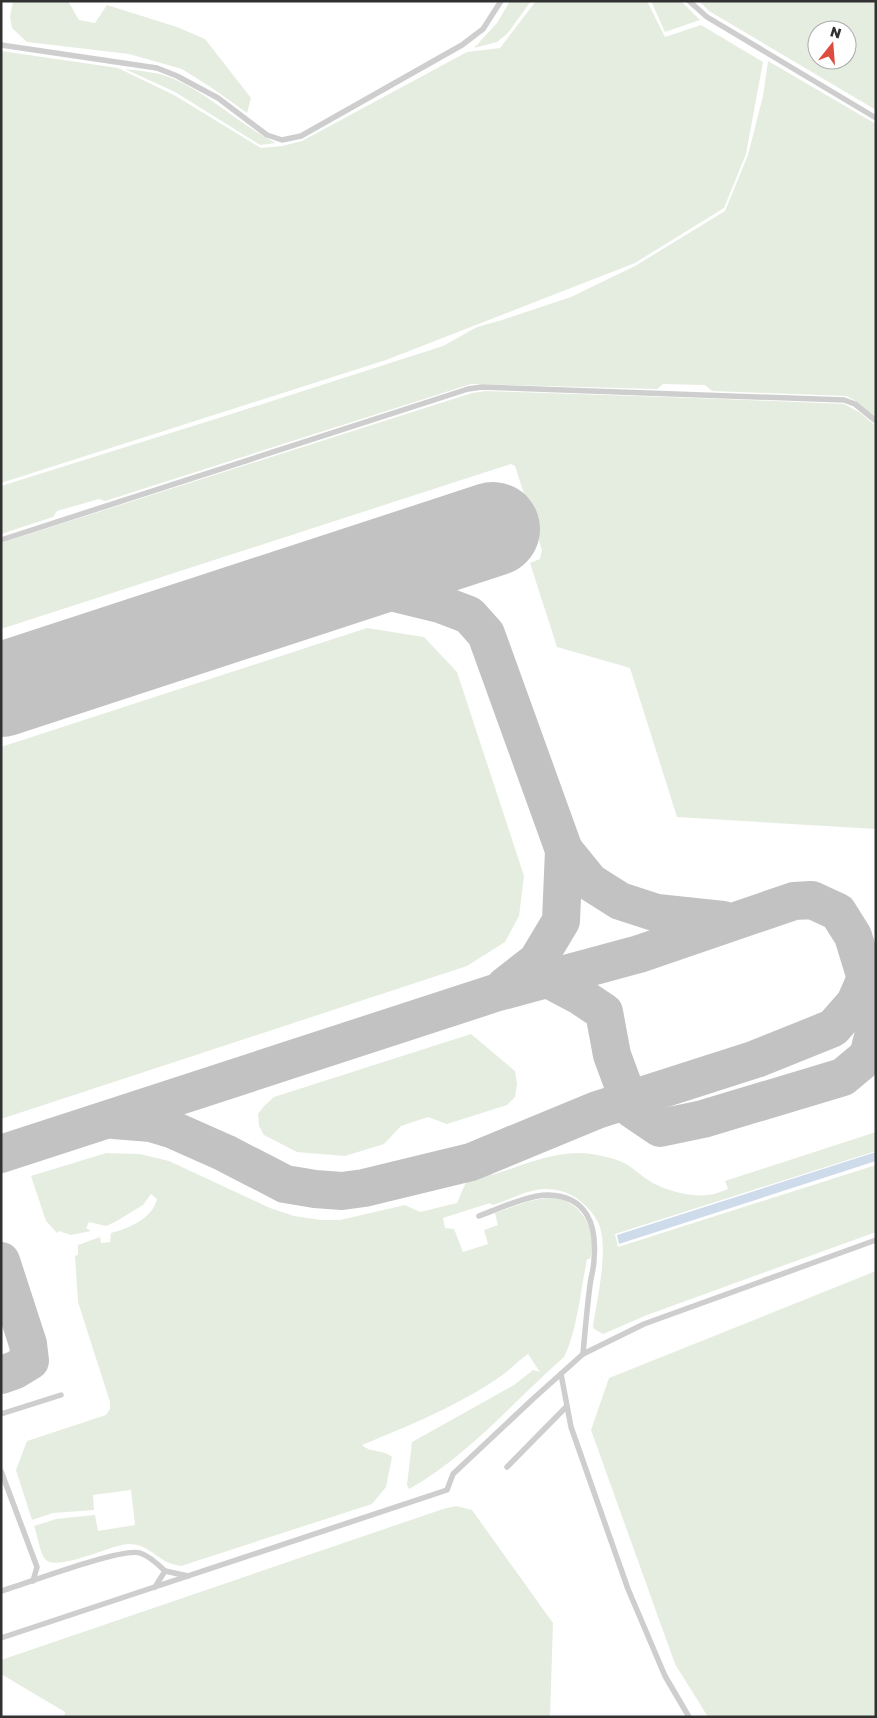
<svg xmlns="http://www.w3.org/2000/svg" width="877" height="1718" viewBox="0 0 877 1718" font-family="'Golos Text',sans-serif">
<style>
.green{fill:#e5ede0;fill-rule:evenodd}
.water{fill:#cedbeb}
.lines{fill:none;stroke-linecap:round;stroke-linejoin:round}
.taxiway{stroke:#c2c2c2;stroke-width:38}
.runway{stroke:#c2c2c2;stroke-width:94}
.lane{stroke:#cecece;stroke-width:5.5}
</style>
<rect width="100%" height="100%" fill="#fff"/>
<!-- green -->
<g class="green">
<path d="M13 1H68L79 20 95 23 107 5 177 27 205 39 251 98 247 113 212 88 182 69 129 54 27 42 12 28 10 17Z"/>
<path d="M510 1H531L508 33 497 42 474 48 497 23Z"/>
<path d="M536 1H647L665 37 701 25 763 62 746 154 724 208 635 263 386 360 1 483V51L118 68 174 95 261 148 282 146 302 141 467 52 500 48Z"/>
<path d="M651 1H681L700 20 665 32Z"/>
<path d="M699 1H876V110L709 11ZM817 30H847V60H817Z"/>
<path d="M768 61 876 124V418L854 400 846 396 712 391 705 385 663 384 657 389 471 384 105 501 99 499 57 511 53 517 1 534V486L225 416 443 346 477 327 502 320 571 297 635 266 725 211 748 155 763 96Z"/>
<path d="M125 69C141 71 159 72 174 79 212 96 240 125 276 143L260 145 175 92Z"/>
<path d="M486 391 723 399 844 404 859 412 876 426V829L677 817 630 668 557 647 530 563 540 559 542 550 515 466 511 464 1 629V543L472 393Z"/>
<path d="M367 628 424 637 457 672 524 876 519 916 505 942 467 966 1 1119V747Z"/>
<path d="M471 1034 515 1071 517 1084 515 1097 507 1105 447 1124 428 1117 401 1126 384 1144 345 1156 297 1152 264 1135 259 1126 258 1114 264 1106 274 1097Z"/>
<path d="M876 1132V1151L615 1234 618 1247 876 1165V1232L647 1315 603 1334 594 1329 593 1326C597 1300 608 1253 600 1227 596 1216 588 1207 579 1200 568 1191 550 1187 536 1190 521 1193 507 1201 492 1205L490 1203 443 1218 445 1228 454 1229 463 1252 488 1244 484 1230 498 1225 495 1213C526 1203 561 1183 584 1217 593 1231 594 1243 590 1259H587C581 1288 577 1332 564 1357 514 1401 467 1457 409 1489L407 1485 412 1442 514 1385 533 1370 540 1372 528 1354C519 1360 511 1369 501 1376 460 1405 408 1426 362 1445 370 1453 383 1449 392 1457L386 1487 372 1504 181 1566C177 1565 171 1564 167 1562 154 1555 145 1544 129 1544 112 1544 56 1573 45 1559 40 1553 37 1534 34 1526L56 1519 95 1515 98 1531 135 1525 131 1490 93 1495 94 1510 53 1513 32 1520 16 1470 27 1441 106 1415 110 1409V1402L78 1302 75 1256 78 1255V1245L100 1237 101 1243 110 1242 111 1233C129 1228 152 1219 157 1199L151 1194 143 1205 115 1222 106 1226 89 1222 86 1228 91 1231 71 1235 59 1231 57 1233 46 1221 31 1176 106 1153 140 1154 169 1161 270 1208 294 1216 321 1220H340L405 1205 420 1212 457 1203 469 1175 489 1169 492 1175C524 1165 558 1149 592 1154 602 1156 613 1158 622 1162 633 1167 642 1177 653 1183 670 1192 691 1197 709 1195 715 1194 722 1191 728 1189L725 1181Z"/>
<path d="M876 1271V1717H708L675 1664 591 1430 609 1378Z"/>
<path d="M456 1506 472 1510 553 1623 550 1717H64L65 1712 1 1674V1660L443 1509Z"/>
</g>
<!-- water -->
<path class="water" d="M876 1152V1161L619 1244 617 1235Z"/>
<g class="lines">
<!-- taxiway -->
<g class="taxiway">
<path d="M334 581 362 585 440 604 469 615 486 634 564 850 561 921 537 961 505 986"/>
<path d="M564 850 590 882 620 901 657 913 723 920"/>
<path d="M114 1120 151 1123 171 1129 225 1153 285 1184 315 1189 342 1191 364 1188 471 1162 597 1110 756 1059 833 1028 855 1003 866 978"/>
<path d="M1 1154 495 993 639 954 794 901 812 900 838 912 853 936 875 1008 874 1033 868 1056 843 1077 703 1119 660 1128 632 1109 612 1055 604 1012 580 996 546 978"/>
<path d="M1 1261 28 1344 30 1361 15 1370 1 1375"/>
</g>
<!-- runway -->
<path class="runway" d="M1 690 493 529"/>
<!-- lane -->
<g class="lane">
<path d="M689 1 707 17 876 118"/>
<path d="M1 45 157 68 177 76 218 98 267 135 282 140 301 136 462 45 483 29 501 1"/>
<path d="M1 540 468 389 482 387 844 400 855 404 876 421"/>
<path d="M479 1216C498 1209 528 1195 548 1195 587 1196 597 1225 594 1259 594 1268 591 1276 590 1285 587 1308 585 1331 583 1354"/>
<path d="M561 1374 571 1427 628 1589 665 1676 689 1717"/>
<path d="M1 1414 61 1395"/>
<path d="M507 1467 567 1406"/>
<path d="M1 1471 37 1567 33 1581"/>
<path d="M165 1571 188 1576"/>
<path d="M1 1591C25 1584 122 1547 140 1553 149 1556 158 1564 165 1571L155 1587"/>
<path d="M1 1638 447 1490 453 1474 534 1398 583 1354 644 1324 876 1240"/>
</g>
</g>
<!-- border -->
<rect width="877" height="1718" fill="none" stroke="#313131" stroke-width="5"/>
<!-- north arrow -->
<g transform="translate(832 45) rotate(17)"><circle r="24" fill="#ffffff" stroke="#adadad"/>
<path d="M0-4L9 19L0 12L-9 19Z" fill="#dc4c3f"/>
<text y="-8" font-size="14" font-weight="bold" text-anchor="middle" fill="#313131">N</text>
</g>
</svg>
